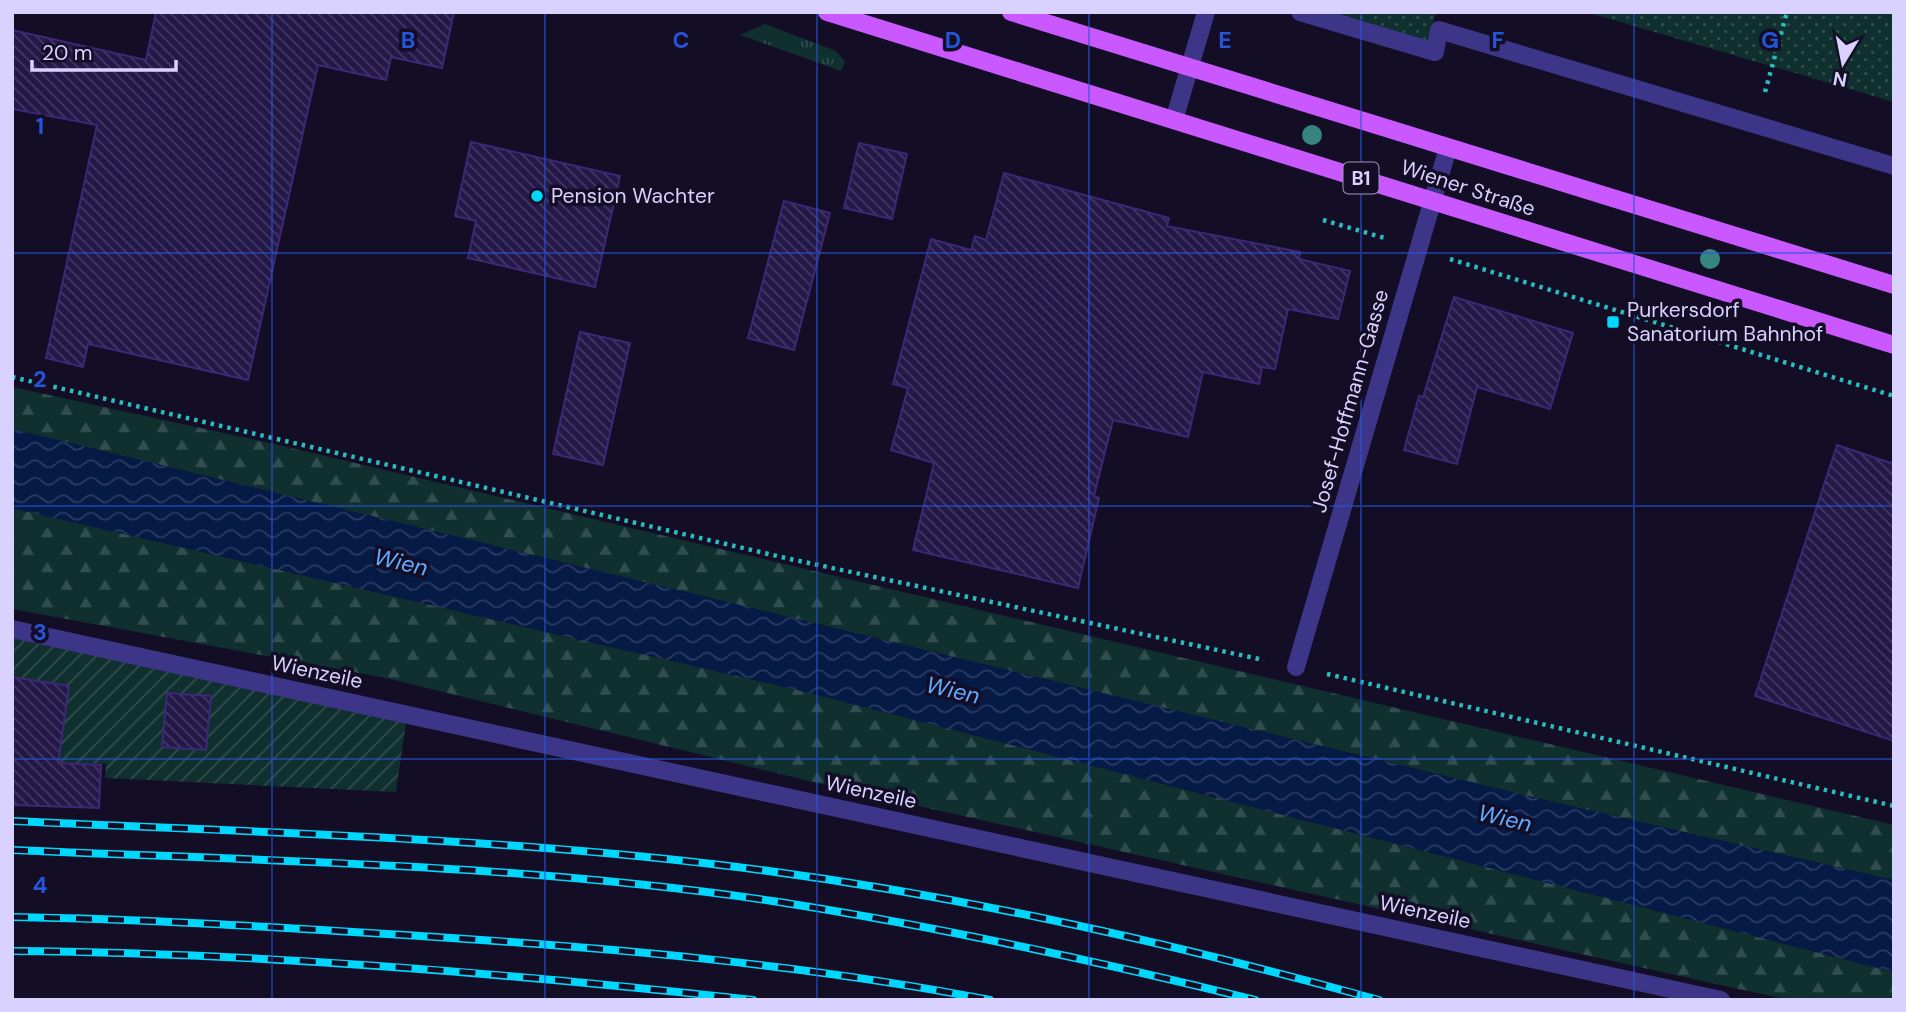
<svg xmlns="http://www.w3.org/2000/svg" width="1906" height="1012" viewBox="0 0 1906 1012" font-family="'DM Sans',sans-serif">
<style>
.grass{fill:url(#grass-tufts)}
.forest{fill:url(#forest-firs)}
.park{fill:url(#park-dots)}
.garden{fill:url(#garden-furrows)}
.water{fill:url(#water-waves)}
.building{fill:url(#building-back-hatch);stroke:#3c2876;stroke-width:2}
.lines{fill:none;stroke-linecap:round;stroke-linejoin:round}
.path{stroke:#27bebd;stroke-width:4.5;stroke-dasharray:3.5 5;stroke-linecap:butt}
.minor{stroke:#3c3588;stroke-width:18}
.major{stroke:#c959ff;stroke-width:18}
.rail-casing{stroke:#00d7fd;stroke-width:8}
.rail{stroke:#130d26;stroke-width:5;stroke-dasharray:16;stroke-linecap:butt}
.tree{fill:#388580}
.grid{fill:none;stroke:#2655da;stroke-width:2;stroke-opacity:0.55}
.poi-dot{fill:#00d7fd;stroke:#130d26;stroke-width:2.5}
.labels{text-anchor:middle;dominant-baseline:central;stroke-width:7;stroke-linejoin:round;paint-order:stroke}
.shield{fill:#130d26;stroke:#9e97be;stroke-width:2}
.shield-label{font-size:19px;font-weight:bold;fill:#d9d2ff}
.street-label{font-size:21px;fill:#d9d2ff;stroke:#130d26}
.poi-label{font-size:21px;fill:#d9d2ff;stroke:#130d26;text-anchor:start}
.water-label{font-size:23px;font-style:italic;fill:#60aeff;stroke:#130d26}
.grid-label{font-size:23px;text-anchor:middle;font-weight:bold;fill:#2655da;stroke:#130d26;stroke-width:7;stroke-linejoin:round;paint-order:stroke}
</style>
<defs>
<pattern id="grass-tufts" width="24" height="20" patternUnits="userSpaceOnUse" patternTransform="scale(1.75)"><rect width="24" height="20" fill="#103030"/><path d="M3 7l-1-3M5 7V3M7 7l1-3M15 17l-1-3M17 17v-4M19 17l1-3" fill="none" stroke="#324d4f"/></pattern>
<pattern id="forest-firs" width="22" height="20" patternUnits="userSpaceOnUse" patternTransform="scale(1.75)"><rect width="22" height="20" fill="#103030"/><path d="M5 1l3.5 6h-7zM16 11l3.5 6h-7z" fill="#324d4f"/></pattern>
<pattern id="park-dots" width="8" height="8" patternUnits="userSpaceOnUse" patternTransform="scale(1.75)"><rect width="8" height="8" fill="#103030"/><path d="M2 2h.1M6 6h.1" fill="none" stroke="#324d4f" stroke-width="1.8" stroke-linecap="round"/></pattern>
<pattern id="garden-furrows" width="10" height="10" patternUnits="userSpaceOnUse" patternTransform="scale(1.75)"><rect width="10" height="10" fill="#103030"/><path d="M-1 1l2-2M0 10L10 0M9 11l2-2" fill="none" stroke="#324d4f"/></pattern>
<pattern id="water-waves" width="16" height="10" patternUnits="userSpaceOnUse" patternTransform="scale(1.75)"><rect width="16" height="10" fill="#061a46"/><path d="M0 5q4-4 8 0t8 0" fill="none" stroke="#2a3a62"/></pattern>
<pattern id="building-back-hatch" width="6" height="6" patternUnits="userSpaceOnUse" patternTransform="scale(1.75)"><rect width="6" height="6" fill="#241848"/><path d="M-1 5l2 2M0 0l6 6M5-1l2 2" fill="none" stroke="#433963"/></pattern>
</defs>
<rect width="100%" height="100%" fill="#130d26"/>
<!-- grass -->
<path class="grass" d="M765 24 836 51 845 62 841 71 740 35Z"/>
<!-- forest -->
<g class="forest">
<path d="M12 387 283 446 1894 825V880L1549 801 12 429Z"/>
<path d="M12 508 810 693 1894 972V1000H1790L1734 988 838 788 386 678 12 609Z"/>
</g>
<!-- park -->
<g class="park">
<path d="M1329 12H1436L1428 41Z"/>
<path d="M1586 12H1894V102Z"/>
</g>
<!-- garden -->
<path class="garden" d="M12 636 406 723 396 792 105 778 106 764 12 761Z"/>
<!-- water -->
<path class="water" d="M12 429 1549 801 1894 880V972L810 693 12 508Z"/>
<!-- building -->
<g class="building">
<path d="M156 12H454L442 68 391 57 386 80 318 65 248 380 88 344 83 367 46 358 97 125 12 109V30L146 60Z"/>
<path d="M471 142 620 176 595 287 468 258 476 221 455 216Z"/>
<path d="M859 143 907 154 892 219 844 208Z"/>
<path d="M1004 173 1169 218 1167 226 1300 252 1299 259 1350 271 1338 319 1288 309 1275 369 1262 367 1259 384 1203 372 1188 437 1113 420 1094 496 1099 498 1078 588 913 550 934 463 891 450 908 388 893 384 931 239 971 250 975 236 986 240Z"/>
<path d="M784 201 830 213 794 350 748 338Z"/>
<path d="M1454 297 1573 333 1550 409 1477 387 1457 464 1404 450 1419 396 1423 397Z"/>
<path d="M580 332 630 343 603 465 553 454Z"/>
<path d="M1837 445 1894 464V741L1755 696Z"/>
<path d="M12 677 69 686 58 763 101 765 99 808 12 805Z"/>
<path d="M167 693 211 696 206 750 162 747Z"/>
</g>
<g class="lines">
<!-- path -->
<g class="path">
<path d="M1765 92 1787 12"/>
<path d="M1323 220 1388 239"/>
<path d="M1450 259 1894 396"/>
<path d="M12 377 790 559 1264 660"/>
<path d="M1327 674 1894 806"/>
</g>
<!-- minor -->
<g class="minor">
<path d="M1300 12 1435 52 1439 30 1894 166"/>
<path d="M1174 120 1206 12"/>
<path d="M12 629 1721 1000"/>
<path d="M1296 667 1448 148"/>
</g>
<!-- major -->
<g class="major">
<path d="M827 12 1894 345"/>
<path d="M1011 12 1894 285"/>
</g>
<!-- rail casing -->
<g class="rail-casing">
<g id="rail">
<path d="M12 821C246 832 480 837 712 864 938 890 1160 940 1379 1000"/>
<path d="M12 850C268 861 526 864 779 902 940 927 1097 961 1255 1000"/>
<path d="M12 917C143 919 274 927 405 935 600 947 797 963 990 1000"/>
<path d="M12 951C259 953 508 973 753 1000"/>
</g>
</g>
<!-- rail -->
<use href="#rail" class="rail"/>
</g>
<!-- trees -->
<g class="tree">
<circle cx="1312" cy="135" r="10"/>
<circle cx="1710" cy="259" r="10"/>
</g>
<!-- grid -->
<path class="grid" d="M272 12V1000M545 12V1000M817 12V1000M1089 12V1000M1361 12V1000M1634 12V1000M12 253H1894M12 506H1894M12 759H1894"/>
<!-- markers -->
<g class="poi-dot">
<circle cx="537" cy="196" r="7"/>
<rect x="1606" y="315" width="14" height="14" rx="3.5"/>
</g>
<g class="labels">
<!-- shield labels -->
<rect class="shield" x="1343.5" y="162.5" width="35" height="31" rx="5"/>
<g class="shield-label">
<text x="1361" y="178">B1</text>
</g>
<!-- street labels -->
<g class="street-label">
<text transform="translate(1468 188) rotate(18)">Wiener Straße</text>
<text transform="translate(1350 401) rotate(-74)">Josef-Hoffmann-Gasse</text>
<text transform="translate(317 672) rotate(12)">Wienzeile</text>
<text transform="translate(871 792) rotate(12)">Wienzeile</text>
<text transform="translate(1425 912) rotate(12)">Wienzeile</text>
</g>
<!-- poi labels -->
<g class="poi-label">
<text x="551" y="196">Pension Wachter</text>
<text x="1627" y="310">Purkersdorf<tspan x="1627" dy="24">Sanatorium Bahnhof</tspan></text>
</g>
<!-- water labels -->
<g class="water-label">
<text transform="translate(401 562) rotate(13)">Wien</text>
<text transform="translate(953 690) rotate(13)">Wien</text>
<text transform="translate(1505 818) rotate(13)">Wien</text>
</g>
</g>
<g class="grid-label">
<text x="408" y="48">B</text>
<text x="681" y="48">C</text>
<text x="953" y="48">D</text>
<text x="1225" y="48">E</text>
<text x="1498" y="48">F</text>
<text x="1770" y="48">G</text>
<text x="40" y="134">1</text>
<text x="40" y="387">2</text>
<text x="40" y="640">3</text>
<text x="40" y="893">4</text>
</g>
<!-- border -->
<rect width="1906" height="1012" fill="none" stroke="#d9d2ff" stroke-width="28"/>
<!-- north arrow -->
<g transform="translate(1843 63) rotate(190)" stroke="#130d26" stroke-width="5" paint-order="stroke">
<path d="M0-5L12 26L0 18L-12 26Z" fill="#d9d2ff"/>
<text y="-10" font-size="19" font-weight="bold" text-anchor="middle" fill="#d9d2ff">N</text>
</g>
<!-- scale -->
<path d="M32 60v10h144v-10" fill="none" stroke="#d9d2ff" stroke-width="3.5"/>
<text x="42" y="60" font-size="21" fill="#d9d2ff" stroke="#130d26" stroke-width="5" paint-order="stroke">20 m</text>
</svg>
